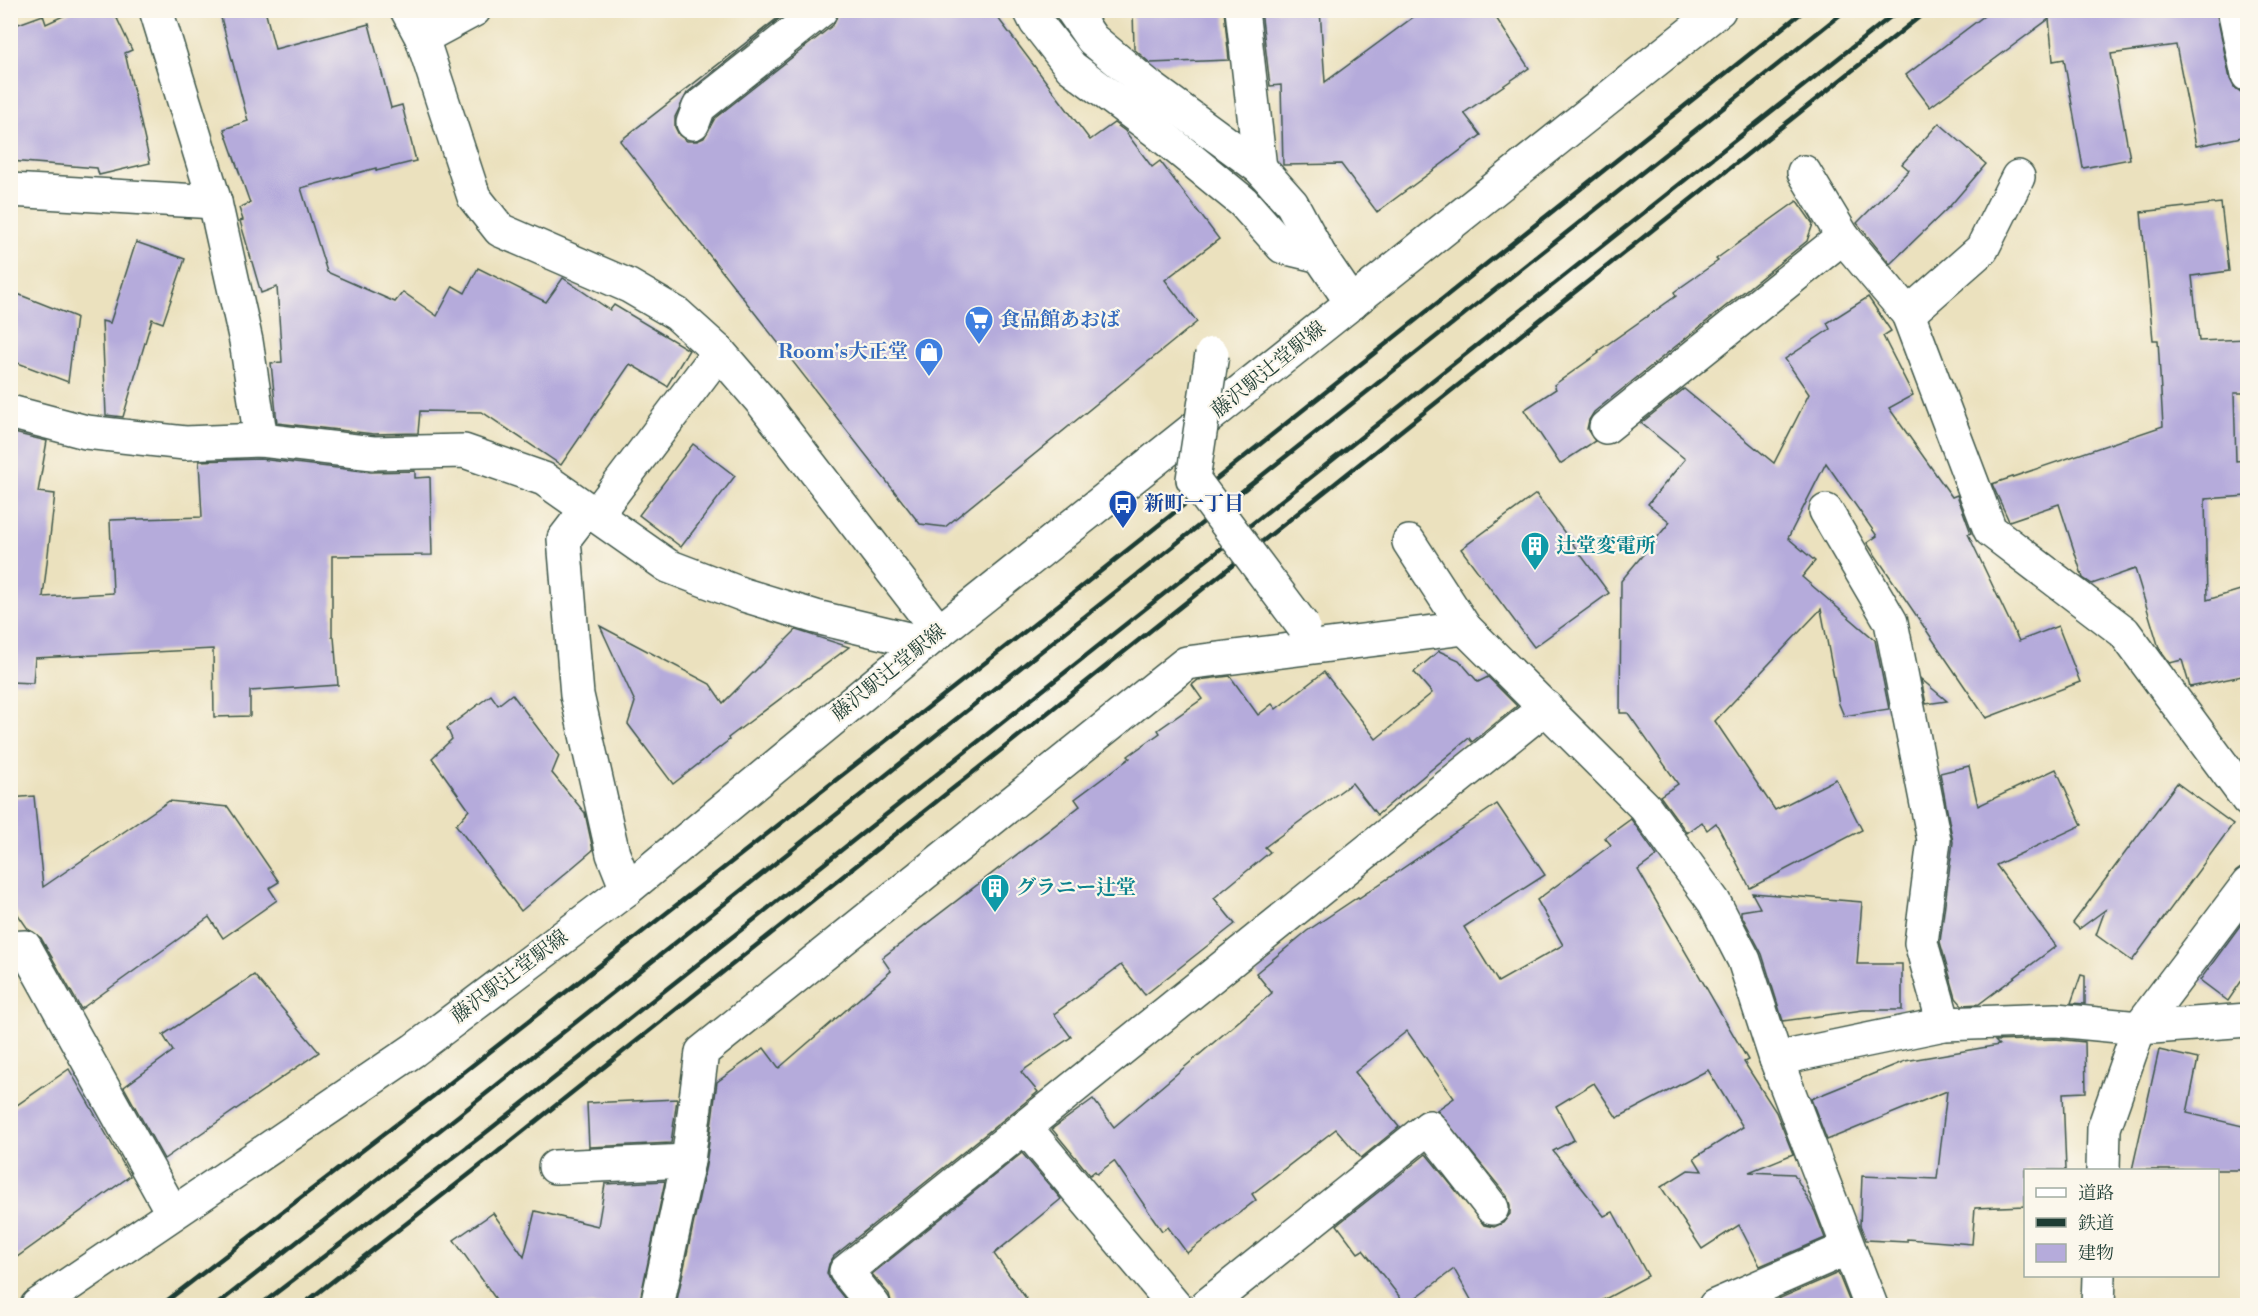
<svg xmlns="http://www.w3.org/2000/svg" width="2258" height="1316" viewBox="0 0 2258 1316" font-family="'Libre Bodoni','Noto Serif JP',serif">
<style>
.building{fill:#b5abdb}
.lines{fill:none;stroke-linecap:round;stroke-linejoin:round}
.minor-casing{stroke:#3e5649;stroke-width:36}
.minor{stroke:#fff;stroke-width:33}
.rail{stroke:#1f3d34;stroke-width:4.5}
.minor-bridge-casing{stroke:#3e5649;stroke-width:36;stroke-linecap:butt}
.minor-bridge{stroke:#fff;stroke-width:33}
.labels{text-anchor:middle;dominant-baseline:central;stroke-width:4.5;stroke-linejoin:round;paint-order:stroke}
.shop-label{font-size:20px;font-weight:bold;fill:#366cbe;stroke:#fbf7ec;text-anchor:start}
.street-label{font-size:20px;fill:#1f3d34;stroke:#fbf7ec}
.transit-label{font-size:20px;font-weight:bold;fill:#164399;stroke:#fbf7ec;text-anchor:start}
.culture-label{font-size:20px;font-weight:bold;fill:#0d838f;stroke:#fbf7ec;text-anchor:start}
</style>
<rect width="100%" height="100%" fill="#fbf7ec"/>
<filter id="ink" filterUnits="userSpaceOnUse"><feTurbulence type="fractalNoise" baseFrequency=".0167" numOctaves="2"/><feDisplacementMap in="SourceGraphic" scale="12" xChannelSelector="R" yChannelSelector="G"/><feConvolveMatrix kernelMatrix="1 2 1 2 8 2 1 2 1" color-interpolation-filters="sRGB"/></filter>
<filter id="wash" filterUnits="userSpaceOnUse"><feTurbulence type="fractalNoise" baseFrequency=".008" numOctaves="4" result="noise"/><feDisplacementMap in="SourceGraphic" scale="24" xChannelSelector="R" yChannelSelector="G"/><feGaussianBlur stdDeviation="1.35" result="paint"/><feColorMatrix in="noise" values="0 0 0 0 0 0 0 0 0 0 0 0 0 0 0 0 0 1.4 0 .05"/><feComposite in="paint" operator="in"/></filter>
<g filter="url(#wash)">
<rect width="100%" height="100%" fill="#ebe1be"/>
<g id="blocks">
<!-- building -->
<g class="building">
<path d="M76 10H113L132 50 125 53 150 163 99 175 97 168 10 161V27L43 15 46 24Z"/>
<path d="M219 10H265L275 49 369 24 391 108 402 105 416 161 376 171V168L301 188 327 272 395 302 403 292 437 316 453 286 465 293 478 268 546 302 563 278 610 310 614 305 689 350 667 386 630 364 561 465 482 412 420 411 418 433 374 434 277 423 271 363 282 362 277 287 261 293 240 221 243 220 239 208 250 203 224 129 248 121Z"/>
<path d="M788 10H790L687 93 675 117V127L679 135 687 141H697L704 138 715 118 833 25 839 10H992L1090 140 1114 123 1125 131 1152 167 1160 161 1219 239 1165 280 1197 322 945 527 920 524 620 141Z"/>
<path d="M1133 10H1224L1229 60 1150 63 1134 49Z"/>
<path d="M1261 10H1320L1325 82 1423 10H1491L1529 68 1464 113 1481 135 1377 212 1341 164 1283 165 1281 85 1270 86Z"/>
<path d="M1992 10H2216L2230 79 2234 87 2242 93 2247 136 2196 146 2176 45 2111 54 2130 159 2083 168 2064 59 2053 61 2049 19 1930 107 1906 75Z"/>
<path d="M1939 123 1986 164 1950 206 1890 264 1857 223 1909 170 1902 164Z"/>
<path d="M1797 201 1813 224 1807 241 1594 412 1589 420 1587 429 1595 441 1560 464 1524 410 1556 389 1554 385 1599 353 1598 351 1676 296 1674 292 1718 261 1716 259Z"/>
<path d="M2221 203 2229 271 2192 276 2199 341 2247 339V393H2234L2236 461 2247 460V496L2205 499 2207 600 2247 588V675L2190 687 2182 660 2170 663 2159 648 2135 569 2092 584 2083 578 2059 504 2009 521 1992 484 2163 426 2158 340H2153L2141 212Z"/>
<path d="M136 242 185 259 163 323 152 319 123 417 106 415 102 321 110 323Z"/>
<path d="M10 291 76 317 68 382 10 360Z"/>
<path d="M1868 297 1891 331 1883 336 1913 395 1889 408 1952 497 1957 495 1971 533 1968 534 2019 641 2058 626 2080 682 1986 718 1867 543 1877 536 1826 463 1788 538 1815 561 1802 577 1875 640 1889 709 1844 716 1839 704 1821 609 1715 721 1775 810 1836 779 1862 830 1750 888 1716 823 1707 830 1702 822 1687 833 1660 796 1678 784 1628 713H1620L1621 581 1670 522 1648 504 1685 459 1641 423 1684 389 1774 463 1809 394 1785 359 1830 329 1827 323Z"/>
<path d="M10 432 47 441 38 492 55 494 43 597 113 593 110 520 202 517 199 461 260 459 371 472 415 471V478L430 477 432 555 332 556V637H334L338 685 250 691V716L214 717 213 649 35 658 33 683 10 682Z"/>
<path d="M693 444 735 476 681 547 639 515Z"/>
<path d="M1536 494 1609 593 1534 647 1461 549Z"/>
<path d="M600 626 710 684 723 703 796 630 849 647 728 738 729 740 673 784 628 724 635 702Z"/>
<path d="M1439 651 1459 660 1478 682 1488 677 1517 706 1472 742 1469 738 1377 815 1352 783 1265 847 1270 852 1214 898 1235 924 1145 995 1121 965 1054 1014 1071 1037 1021 1072 1038 1092 834 1256 829 1264 827 1273 831 1282 850 1305H676L706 1165 717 1082 764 1048 779 1068 891 971 882 958 1080 806 1075 799 1130 758 1128 756 1160 733 1158 730 1202 699 1192 685 1198 680 1230 676 1258 715 1272 704 1276 709 1324 672 1376 739 1432 693 1414 672Z"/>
<path d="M1921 679 1947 701 1926 704Z"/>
<path d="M512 694 559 756 552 773 585 813 593 850 521 911 456 825 469 810 432 758 452 739 447 728 491 695 498 705Z"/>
<path d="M1969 766 1978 806 2056 769 2082 825 1996 865 2056 946 1979 1004 1962 1005 1956 998 1940 942 1953 842 1940 773Z"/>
<path d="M2177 783 2233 824 2132 961 2096 935 2105 910 2079 929 2073 923Z"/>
<path d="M34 796 43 887 169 801 228 807 279 882 269 888 277 900 223 938 209 917 81 1009 41 938 28 929 10 903V798Z"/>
<path d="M1497 804 1545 875 1464 927 1498 982 1563 945 1537 900 1611 845 1605 838 1631 819 1657 856 1638 870 1748 1060 1744 1062 1776 1112 1793 1154 1749 1172 1794 1174 1815 1212 1825 1238 1760 1266 1739 1225 1702 1249 1661 1187 1688 1170 1702 1171 1694 1158 1743 1127 1708 1070 1617 1118 1594 1083 1556 1106 1574 1140 1553 1151 1604 1216 1613 1212 1648 1276 1594 1305H1474L1454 1269 1406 1305 1363 1250 1358 1253 1337 1225 1426 1154 1484 1225 1494 1227 1503 1223 1510 1214V1205L1507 1196 1437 1110 1454 1098 1407 1031 1355 1072 1399 1127 1361 1158 1336 1129 1252 1194 1256 1200 1187 1253 1168 1227 1162 1231 1114 1161 1097 1174 1095 1171 1090 1175 1052 1129 1093 1099 1114 1127 1272 993 1256 973 1307 931 1358 897 1359 898Z"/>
<path d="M1752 893 1862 902 1857 964H1902V1010H1863L1783 1021 1762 954 1741 914V911L1760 908Z"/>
<path d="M2247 916V973L2228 1001 2200 980Z"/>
<path d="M254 975 319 1052 164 1159 124 1087 173 1051 163 1035Z"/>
<path d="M2081 975 2085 976V1004L2071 1003Z"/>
<path d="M2055 1039 2085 1042 2086 1092 2063 1093 2066 1170H2025V1206L1975 1208 1972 1244 1907 1239V1242L1866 1240 1860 1225 1862 1176 1937 1179 1947 1091 1827 1140 1811 1099 1905 1061 1999 1045 1995 1041Z"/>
<path d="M2159 1050 2198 1059 2187 1113 2247 1127V1170H2132Z"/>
<path d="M69 1069 130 1176 10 1262V1110Z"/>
<path d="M677 1099 671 1143 589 1147 587 1103Z"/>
<path d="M1022 1153 1061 1199 994 1254 1031 1305H892L889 1294 872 1274Z"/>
<path d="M665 1181 639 1305H500L454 1240 493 1213 524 1257 535 1211 598 1226 605 1184Z"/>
<path d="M1838 1273 1851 1305H1781L1778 1299Z"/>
</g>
</g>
</g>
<g filter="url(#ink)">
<use href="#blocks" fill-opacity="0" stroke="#3e5649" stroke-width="1.5"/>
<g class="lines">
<!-- minor casing -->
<g class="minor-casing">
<g id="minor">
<path d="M156 10 215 202 246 341 261 440"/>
<path d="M407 10 422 38 474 197 500 230 629 286 677 314 719 352 762 402 939 632"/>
<path d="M1030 10 1036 22 1071 67 1155 130 1243 202 1283 247 1320 256"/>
<path d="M1072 10 1092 39 1150 87 1260 168 1292 204 1320 256 1352 303"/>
<path d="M1242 10 1260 168"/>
<path d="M2234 10 2248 75"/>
<path d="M422 38 474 10"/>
<path d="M693 123 699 107 821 10"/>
<path d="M10 190 215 202"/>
<path d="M1843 237 1908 314 1982 249 2018 177"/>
<path d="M1908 314 1990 530 2124 632 2248 800"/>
<path d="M10 412 86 432 185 443 261 440 373 453 464 451 544 479 668 566 744 595 816 617 925 643"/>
<path d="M1606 427 1843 237 1804 172"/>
<path d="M587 509 564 539 577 695 613 854 627 889"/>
<path d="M1826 511 1891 622 1934 840 1921 943 1944 1024"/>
<path d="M596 515 719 352"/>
<path d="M1409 542 1465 628 1645 807 1714 902 1744 960 1776 1059 1871 1306"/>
<path d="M10 948 25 947 172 1212"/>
<path d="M1776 1059 1944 1024 2056 1020 2139 1028 2248 1020"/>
<path d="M1025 1127 1175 1306"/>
<path d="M555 1167 688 1161"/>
<path d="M2103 1170 2104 1128 2139 1028 2248 884"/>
<path d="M37 1306 414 1050 627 889 925 643 1719 10"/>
<path d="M657 1306 688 1161 702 1052 1186 663 1465 628"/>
<path d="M874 1306 846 1271 1546 707"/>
<path d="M1206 1306 1429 1127 1492 1208"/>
<path d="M1715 1306 1848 1248"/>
<path d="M2098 1306 2099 1276"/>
</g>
</g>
<!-- minor -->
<use href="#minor" class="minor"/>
<!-- rail -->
<g class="rail">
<path d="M160 1306 436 1094 1037 622 1805 10"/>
<path d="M215 1306 458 1116 1846 10"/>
<path d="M259 1306 484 1134 1899 10"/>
<path d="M301 1306 490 1158 1928 10"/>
</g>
<!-- minor-bridge casing -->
<g class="minor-bridge-casing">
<path id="minor-bridge" d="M1212 354 1193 479 1303 626"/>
</g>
<!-- minor-bridge -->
<use href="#minor-bridge" class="minor-bridge"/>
</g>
</g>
<!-- icons -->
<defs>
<g id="supermarket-pin" transform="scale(1.5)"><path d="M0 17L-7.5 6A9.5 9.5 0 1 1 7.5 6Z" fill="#3f7fe0" stroke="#fbf7ec"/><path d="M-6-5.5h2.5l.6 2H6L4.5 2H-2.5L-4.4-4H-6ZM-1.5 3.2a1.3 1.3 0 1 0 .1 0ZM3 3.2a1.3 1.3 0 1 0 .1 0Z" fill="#fff"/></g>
<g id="shop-pin" transform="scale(1.5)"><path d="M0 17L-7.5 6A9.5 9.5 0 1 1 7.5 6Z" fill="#3f7fe0" stroke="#fbf7ec"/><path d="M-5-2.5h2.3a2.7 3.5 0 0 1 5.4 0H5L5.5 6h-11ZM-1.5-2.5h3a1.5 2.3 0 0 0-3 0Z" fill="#fff"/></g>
<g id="bus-pin" transform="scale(1.5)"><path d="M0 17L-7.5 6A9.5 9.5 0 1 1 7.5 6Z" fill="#1a4fb4" stroke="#fbf7ec"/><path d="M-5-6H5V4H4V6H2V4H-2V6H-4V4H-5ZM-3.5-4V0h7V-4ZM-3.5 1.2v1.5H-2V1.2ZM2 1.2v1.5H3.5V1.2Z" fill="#fff"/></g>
<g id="building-pin" transform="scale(1.5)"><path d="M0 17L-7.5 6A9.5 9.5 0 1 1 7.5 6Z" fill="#0f9aa8" stroke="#fbf7ec"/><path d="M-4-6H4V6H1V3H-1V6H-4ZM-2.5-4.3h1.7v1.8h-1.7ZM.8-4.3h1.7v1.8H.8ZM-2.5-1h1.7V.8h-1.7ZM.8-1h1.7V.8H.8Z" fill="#fff"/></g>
</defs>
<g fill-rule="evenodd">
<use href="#supermarket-pin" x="979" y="320"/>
<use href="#shop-pin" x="929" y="352"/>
<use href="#bus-pin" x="1123" y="504"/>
<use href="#building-pin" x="1535" y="546"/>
<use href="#building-pin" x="995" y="888"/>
</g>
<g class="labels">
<!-- shop labels -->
<g class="shop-label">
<text x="1000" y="320">食品館あおば</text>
<text x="908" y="352" text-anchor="end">Room's大正堂</text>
</g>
<!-- street labels -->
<g class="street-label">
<text transform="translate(1269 370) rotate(-39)">藤沢駅辻堂駅線</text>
<text transform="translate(889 673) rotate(-39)">藤沢駅辻堂駅線</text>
<text transform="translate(510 977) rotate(-37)">藤沢駅辻堂駅線</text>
</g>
<!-- transit labels -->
<g class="transit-label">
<text x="1144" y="504">新町一丁目</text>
</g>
<!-- culture labels -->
<g class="culture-label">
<text x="1556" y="546">辻堂変電所</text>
<text x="1016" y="888">グラニー辻堂</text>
</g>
</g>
<!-- margin -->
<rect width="2258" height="1316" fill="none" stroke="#fbf7ec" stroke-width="36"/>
<!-- legend -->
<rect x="2024" y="1169" width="195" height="108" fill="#fbf7ec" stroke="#a3ada2" stroke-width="1.5"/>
<rect x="2036" y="1188" width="30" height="9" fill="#ffffff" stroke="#a3ada2" stroke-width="1.5"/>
<text x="2078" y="1199" font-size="18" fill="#1f3d34">道路</text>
<rect x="2036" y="1218" width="30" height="9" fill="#1f3d34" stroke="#a3ada2" stroke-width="1.5"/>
<text x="2078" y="1229" font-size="18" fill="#1f3d34">鉄道</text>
<rect x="2036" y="1244" width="30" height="18" fill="#b5abdb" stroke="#a3ada2" stroke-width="1.5"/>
<text x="2078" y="1259" font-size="18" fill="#1f3d34">建物</text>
</svg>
